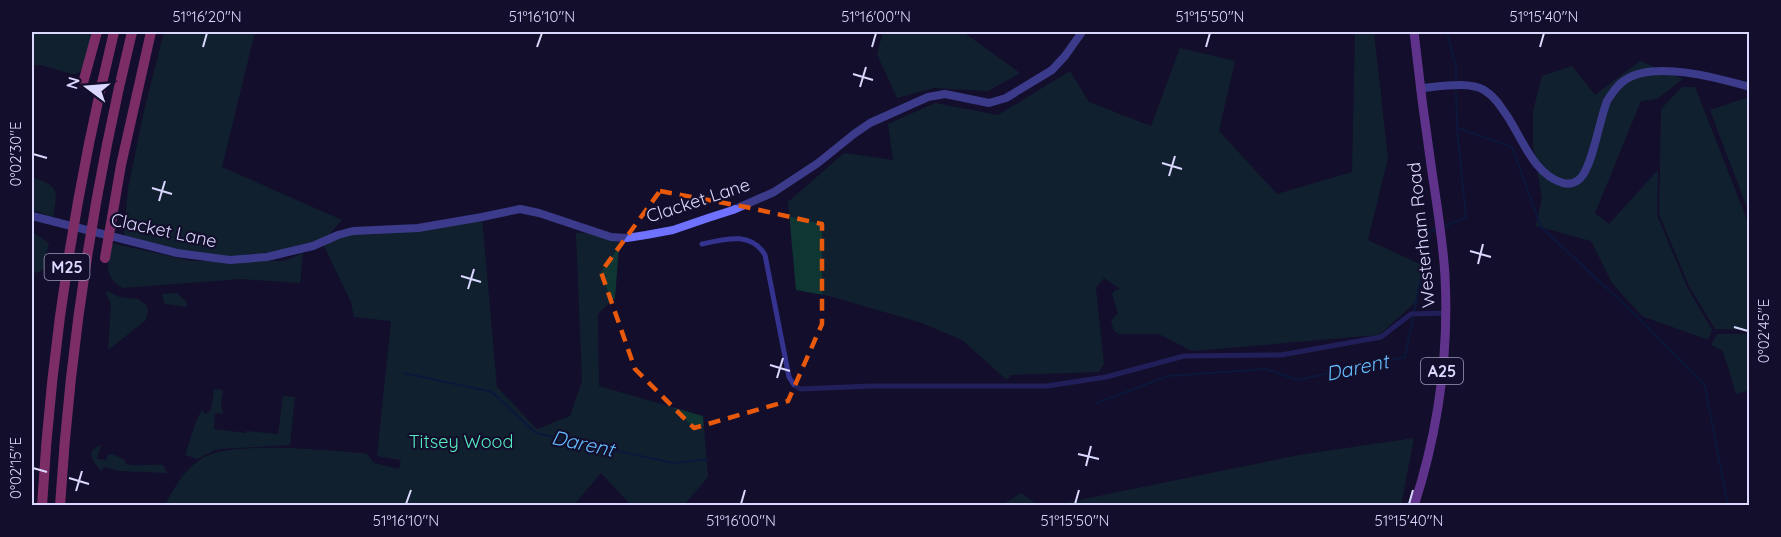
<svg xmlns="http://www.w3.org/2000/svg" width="1781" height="537" viewBox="0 0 1781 537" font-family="Quicksand,sans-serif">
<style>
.green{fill:#103633}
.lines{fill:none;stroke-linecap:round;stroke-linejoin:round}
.stream{stroke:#04224e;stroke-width:2}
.street{stroke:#343490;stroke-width:5}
.secondary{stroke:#6f71ff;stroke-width:8}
.primary{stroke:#bd5fff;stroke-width:9}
.highway{stroke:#ff53ac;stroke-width:10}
.marked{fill:none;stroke:#e8590c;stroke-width:4.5;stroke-dasharray:12 8;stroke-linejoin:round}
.ticks{fill:none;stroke:#dbd8ff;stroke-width:2}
.labels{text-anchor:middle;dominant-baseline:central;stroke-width:4.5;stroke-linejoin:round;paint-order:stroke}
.shield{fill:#120e2b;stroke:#9f9bbf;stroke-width:1.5}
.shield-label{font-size:16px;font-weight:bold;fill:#dbd8ff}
.street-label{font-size:18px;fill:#dbd8ff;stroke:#120e2b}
.park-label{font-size:18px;fill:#56edc1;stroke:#120e2b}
.water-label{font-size:20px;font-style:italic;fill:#66beff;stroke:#120e2b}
.neatline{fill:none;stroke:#dbd8ff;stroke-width:2}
.ticks-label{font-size:15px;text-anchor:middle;fill:#dbd8ff}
</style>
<rect width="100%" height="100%" fill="#120e2b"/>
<!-- green -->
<g class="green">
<path d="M32 32H94L82 70 76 74H72L40 65 32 66Z"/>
<path d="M164 32H255L222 167 342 220 324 240 338 235 482 217 497 387 537 429 570 416 582 381 576 233 620 234 615 298 598 314 599 386 703 416 708 477 684 505H639L629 503 601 473 574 505H165C175 487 183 471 201 459 227 440 326 450 360 453L367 454 374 463 399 469 401 460 377 456 391 321 354 317 351 302 322 242 230 260 128 241 124 234 128 188 144 111Z"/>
<path d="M883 32H963L1020 73 988 91 934 88 897 98 877 54Z"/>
<path d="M1355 32H1374L1388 158 1368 240 1422 265 1417 301 1379 335 1192 351 1159 334H1119L1114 331 1111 321 1118 313 1112 294 1115 290 1120 289 1104 278 1096 288 1104 364 1099 372 1011 375 1007 380 962 340 922 323 829 296 796 290 788 202 844 153 893 160 888 124 935 103 998 115 1070 71 1089 102 1151 126 1180 48 1235 61 1219 131 1277 194 1352 172Z"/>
<path d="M1640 61 1683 79 1657 99 1641 101 1595 213 1609 224 1658 170 1657 215 1687 287 1712 330 1708 340 1642 316 1612 283 1591 241 1536 226 1542 198 1533 146V111L1542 76 1572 66 1595 95Z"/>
<path d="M1682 87H1695L1749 225V330L1715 329 1689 286 1659 214 1661 109Z"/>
<path d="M1749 97H1750L1749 213 1710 110Z"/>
<path d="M32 177C59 186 58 190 53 217L32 210Z"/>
<path d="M32 232 49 243 43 270 36 273 32 272Z"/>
<path d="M111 243 191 261H284L303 253 300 283 241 279 123 288C103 278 108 262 111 243Z"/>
<path d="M108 291 119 297 138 299 147 306 148 311 146 320 108 350 111 305 106 293Z"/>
<path d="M177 293 187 302 186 307 165 304 162 296 163 294Z"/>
<path d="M1717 334H1749V390L1736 394 1723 351 1711 345Z"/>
<path d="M214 389 223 390 221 405 223 414 215 413 214 429 246 433V431L278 434 283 396 295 397 290 445 221 449 215 450 197 459 185 455 197 419 202 410 205 414 211 410Z"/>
<path d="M1414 438 1401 505H1055L1299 455Z"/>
<path d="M101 445 97 459 106 460 108 455 112 454 125 460 126 464C139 467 150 464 163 465L167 473 120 471 104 467 101 471C94 461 83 452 101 445Z"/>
<path d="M1021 493 1038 505H1002Z"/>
</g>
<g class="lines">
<!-- stream -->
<g class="stream">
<path d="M1447 32 1456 67V80"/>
<path d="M1458 128 1512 147 1541 227 1641 320 1705 386 1728 506"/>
<path d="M1443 227 1466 217 1457 127 1456 92"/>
<path d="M404 373 492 392 536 433 673 463 708 459"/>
<path d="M1097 403 1168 376 1266 369 1297 380 1405 357 1430 232 1438 229"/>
</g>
<!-- street -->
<path class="street" d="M702 244C725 239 751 231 765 255L789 377 794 385 800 389 872 386H1047L1106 377 1184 356 1281 355 1381 337 1411 314 1446 313"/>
<!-- secondary -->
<g class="secondary">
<path d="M1420 88C1437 87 1469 81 1484 90 1492 95 1498 102 1503 110 1521 133 1531 174 1563 183 1571 185 1578 182 1583 175 1594 158 1599 122 1607 101 1612 93 1617 85 1625 80 1654 60 1718 78 1750 87"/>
<path d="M32 216 177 253 230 260 267 257 313 246 338 235 353 231 418 228 482 217 520 209 539 213 611 237 627 238 646 235 673 230 708 218 733 210 774 192 818 163 854 134 870 123 928 97 945 94 989 103 1006 98 1052 70 1065 56 1082 32"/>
</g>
<!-- primary -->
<path class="primary" d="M1414 506C1438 432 1449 353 1445 276 1443 241 1437 206 1432 172 1425 125 1419 78 1414 32"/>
<!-- highway -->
<g class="highway">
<path d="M83 83 97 32"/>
<path d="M105 258 121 165 151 32"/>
<path d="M42 506C51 346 76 187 114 32"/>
<path d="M60 506C70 346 94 187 132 32"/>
</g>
</g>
<!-- marked area -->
<path d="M0 0H1781V537H0ZM660 191 746 207 822 224V324L788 401 694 428 635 369 601 272Z" fill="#120e2b" fill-opacity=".55" fill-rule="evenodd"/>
<path class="marked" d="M660 191 746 207 822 224V324L788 401 694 428 635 369 601 272Z"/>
<!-- ticks -->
<path class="ticks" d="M203 47 207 33M537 47 542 33M872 47 876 33M1206 47 1210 33M1540 47 1544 33M853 74 873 80M860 87 866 67M33 154 47 158M1162 163 1182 169M1169 176 1175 156M152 188 172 194M159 201 165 181M1470 251 1491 257M1478 264 1483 244M461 276 481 282M468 289 474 269M1734 327 1748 331M770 365 790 371M777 378 783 358M1078 454 1099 459M1086 466 1091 446M33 468 47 472M69 478 89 484M76 491 82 471M406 504 411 490M741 504 745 490M1075 504 1079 490M1409 504 1413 490"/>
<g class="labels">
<!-- shield labels -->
<g class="shield">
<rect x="44.5" y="254" width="45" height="26" rx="4.5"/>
<rect x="1421" y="358" width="42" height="26" rx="4.5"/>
</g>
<g class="shield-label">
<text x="67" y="267">M25</text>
<text x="1442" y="371">A25</text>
</g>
<!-- street labels -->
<g class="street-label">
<text transform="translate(698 200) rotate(-18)">Clacket Lane</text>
<text transform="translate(164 230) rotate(12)">Clacket Lane</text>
<text transform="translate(1421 235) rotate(-96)">Westerham Road</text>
</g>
<!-- park labels -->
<g class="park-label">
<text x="461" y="441">Titsey Wood</text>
</g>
<!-- water labels -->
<g class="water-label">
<text transform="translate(1357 367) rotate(-12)">Darent</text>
<text transform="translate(583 443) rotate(12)">Darent</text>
</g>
</g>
<!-- border -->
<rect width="1781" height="537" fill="none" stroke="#120e2b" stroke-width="66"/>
<!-- north arrow -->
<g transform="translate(87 87) rotate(286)" stroke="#120e2b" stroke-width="4.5" paint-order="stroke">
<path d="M0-4.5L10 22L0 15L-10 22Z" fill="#dbd8ff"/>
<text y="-9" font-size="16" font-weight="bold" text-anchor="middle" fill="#dbd8ff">N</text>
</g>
<rect x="33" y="33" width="1715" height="471" class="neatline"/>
<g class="ticks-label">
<text x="207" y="22">51°16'20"N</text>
<text x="542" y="22">51°16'10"N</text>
<text x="876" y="22">51°16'00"N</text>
<text x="1210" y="22">51°15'50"N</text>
<text x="1544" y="22">51°15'40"N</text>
<text transform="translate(16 154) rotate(-90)" y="5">0°02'30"E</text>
<text transform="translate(1764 331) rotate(-90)" y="5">0°02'45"E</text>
<text transform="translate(16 468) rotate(-90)" y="5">0°02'15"E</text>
<text x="406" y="526">51°16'10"N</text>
<text x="741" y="526">51°16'00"N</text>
<text x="1075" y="526">51°15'50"N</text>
<text x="1409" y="526">51°15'40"N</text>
</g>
</svg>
